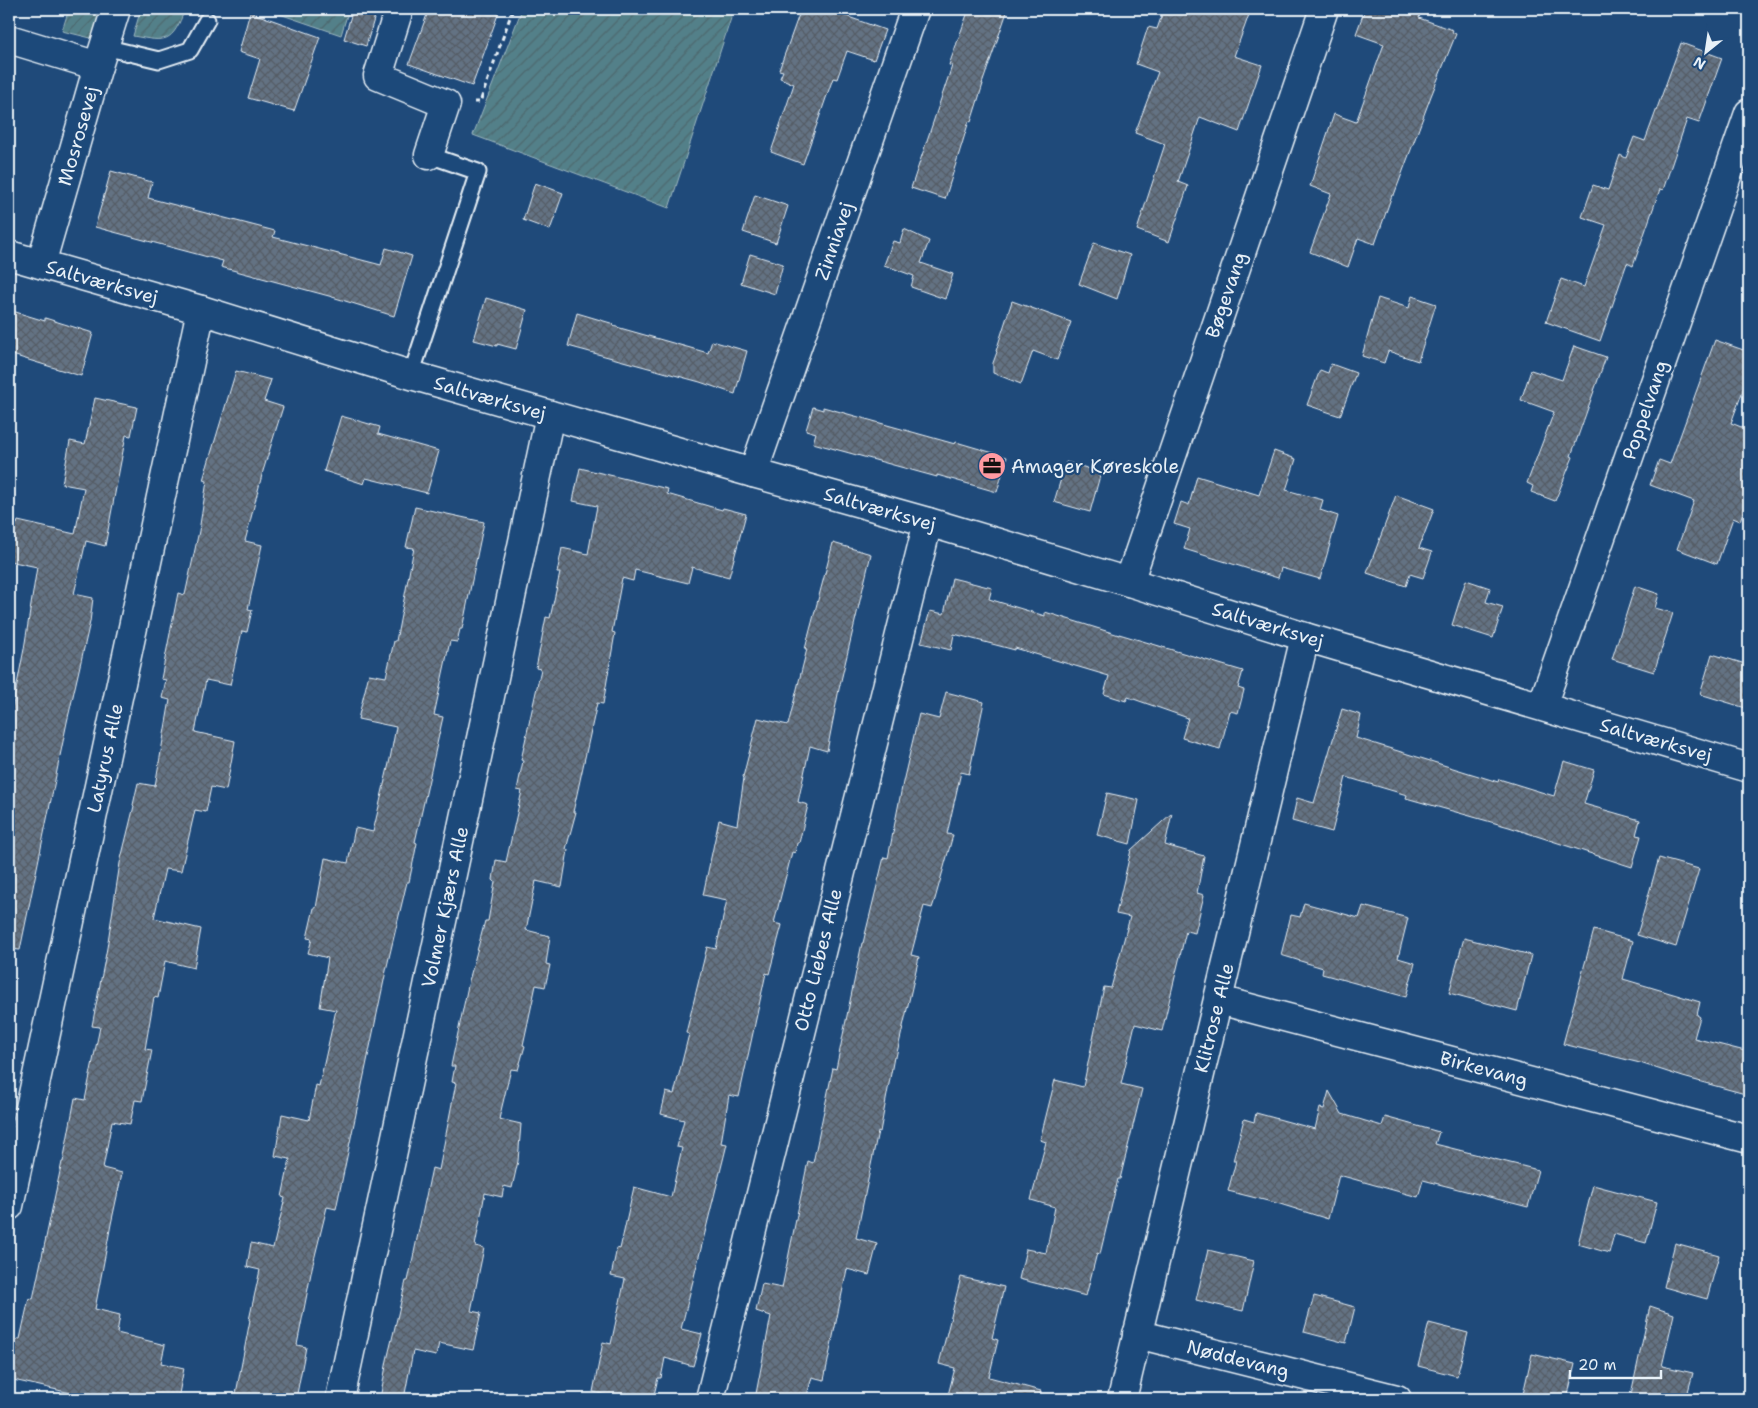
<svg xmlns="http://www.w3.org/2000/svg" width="1758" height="1408" viewBox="0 0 1758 1408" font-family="'Shantell Sans',sans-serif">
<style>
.garden{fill:url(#garden-furrows);stroke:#9eb8c0}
.building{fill:url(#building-cross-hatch);stroke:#e8f1f8}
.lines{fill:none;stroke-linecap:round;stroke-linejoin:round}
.lane-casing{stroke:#e8f1f8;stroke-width:19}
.street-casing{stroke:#e8f1f8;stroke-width:31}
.secondary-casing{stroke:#e8f1f8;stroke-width:31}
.path{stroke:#e8f1f8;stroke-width:3;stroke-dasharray:5 4;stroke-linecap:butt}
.lane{stroke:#1f4a7a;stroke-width:15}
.street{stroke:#1f4a7a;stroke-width:28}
.secondary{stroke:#1f4a7a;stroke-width:28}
.labels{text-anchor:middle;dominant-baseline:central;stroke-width:4.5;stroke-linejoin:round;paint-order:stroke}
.street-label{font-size:19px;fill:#e8f1f8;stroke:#1f4a7a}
.poi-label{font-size:19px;fill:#e8f1f8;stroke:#1f4a7a;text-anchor:start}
</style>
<defs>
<pattern id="garden-furrows" width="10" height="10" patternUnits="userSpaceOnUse" patternTransform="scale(1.25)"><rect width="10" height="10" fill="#538089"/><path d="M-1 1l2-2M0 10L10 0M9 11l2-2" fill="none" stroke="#4d676d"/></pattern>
<pattern id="building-cross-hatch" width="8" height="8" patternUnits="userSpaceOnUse" patternTransform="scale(1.25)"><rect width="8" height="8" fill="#647283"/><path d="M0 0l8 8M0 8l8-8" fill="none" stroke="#555d66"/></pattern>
</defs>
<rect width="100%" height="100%" fill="#1f4a7a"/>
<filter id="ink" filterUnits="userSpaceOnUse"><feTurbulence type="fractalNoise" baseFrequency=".02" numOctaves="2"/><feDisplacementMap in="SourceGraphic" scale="10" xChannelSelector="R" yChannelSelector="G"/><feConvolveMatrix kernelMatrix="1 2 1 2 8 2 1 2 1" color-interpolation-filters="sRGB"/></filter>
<g filter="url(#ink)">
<!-- garden -->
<g class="garden">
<path d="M69 9H104L95 39 62 31Z"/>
<path d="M141 9H185C172 44 166 42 133 36Z"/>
<path d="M265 9H349L341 35Z"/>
<path d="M522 9H734L669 208 473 135Z"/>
</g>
<!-- building -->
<g class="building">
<path d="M353 9H377L366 46 344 39Z"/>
<path d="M429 9H500L472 86 409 64Z"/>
<path d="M801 9H826L885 30 874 60 847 51 837 79 833 78 803 164 771 152 794 84 780 78 783 71 779 70Z"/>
<path d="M969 9H1008L982 84H983L971 122 969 121 945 199 911 188 952 66 949 65Z"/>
<path d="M1164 9H1251L1234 56 1262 65 1239 132 1200 117 1178 182 1188 186 1169 242 1137 230 1165 144 1135 133 1158 72 1136 64 1148 27 1157 29Z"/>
<path d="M1365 9H1422L1419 18 1453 30 1452 32 1456 34 1431 96 1394 195H1392L1375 244 1358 238 1348 267 1310 252 1331 194 1310 186 1334 114 1356 122 1384 44 1356 34Z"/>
<path d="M250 12 320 37 294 111 248 98 260 59 239 52Z"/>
<path d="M1681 43 1722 58 1699 123 1687 119 1663 190 1660 189 1633 266 1627 263 1600 341 1546 322 1561 279 1584 287 1606 225 1582 217 1593 185 1608 190 1620 155 1626 158 1634 137 1645 141Z"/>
<path d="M111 171 152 182 148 198 275 231 273 237 381 265 386 248 412 256 394 316 329 296 221 267 223 261 95 227Z"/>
<path d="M535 183 563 193 550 230 523 220Z"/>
<path d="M755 195 788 206 776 243 743 232Z"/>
<path d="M904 229 929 241 921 263 953 274 945 299 911 287 914 276 884 265 893 241 900 243Z"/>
<path d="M1094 243 1130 255 1117 299 1079 284Z"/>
<path d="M750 254 783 264 775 294 741 283Z"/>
<path d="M1412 296 1436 304 1418 361 1388 351 1384 363 1362 356 1378 298 1409 308Z"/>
<path d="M486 298 527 310 516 349 497 344V346L474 340Z"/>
<path d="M1012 301 1071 322 1057 360 1033 351 1021 384 993 373V363L997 352 996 351Z"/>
<path d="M9 310 45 321V318L93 333 81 376 9 354Z"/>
<path d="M577 313 614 324 613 326 708 353 712 341 747 351 735 394 700 382 568 346Z"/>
<path d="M1715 340 1749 352V374L1731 423 1749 430V494L1740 521 1733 518 1717 564 1677 549 1694 501 1650 485 1659 460 1670 464Z"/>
<path d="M1574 346 1606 357 1571 456 1573 457 1555 501 1531 492 1533 486 1527 483 1554 412 1521 400 1531 370 1562 380Z"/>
<path d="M1331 364 1356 373 1340 416 1307 405 1320 370 1328 373Z"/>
<path d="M236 371 271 380 264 401 283 407 263 471 245 541 262 545 248 609 252 610 247 632 242 631 230 685 206 680 195 732 235 741 226 790 211 787 206 812 195 810 181 871 165 869 154 918 201 929 194 968 165 961 158 998 154 997 145 1049 152 1050 142 1101 135 1100 130 1124 112 1121 103 1168 122 1173 111 1224 95 1309 120 1315 117 1333 165 1345 161 1363 184 1368 178 1399H97L9 1379V1378L17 1339H20L29 1298 33 1299 62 1162H63L75 1098 85 1100 100 1027 92 1026 107 948 120 863 134 806 133 805 138 783 155 786 170 700 162 698 166 680 161 679 178 593 185 595 199 531 207 481 203 480Z"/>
<path d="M95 398 137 407 131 436 126 435 105 546 86 541 74 594 93 598 90 622 67 722 20 950 9 949V709L12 710 24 649 37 567 9 561V522L17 524 18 521 75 534 84 488 62 484 70 441 85 444Z"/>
<path d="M813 407 823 410V407L955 444 956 442 1007 457 997 492 937 475V477L813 443 816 433 806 430Z"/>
<path d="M341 416 380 427 378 434 439 451 427 493 366 478 364 484 324 471Z"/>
<path d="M1274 451 1296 459 1286 490 1323 500 1320 510 1338 516 1320 579 1281 568 1278 578 1184 549 1190 529 1174 524 1181 502 1189 505 1197 476 1259 495Z"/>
<path d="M1066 462 1101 472 1090 512 1054 502Z"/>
<path d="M580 468 668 489 667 494 722 510 723 508 746 514 729 577 692 567 688 583 635 570 633 581 622 578 612 632 615 633 603 704 597 703 573 812H576L566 849 568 850 562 887 536 881 526 930 550 936 546 964 550 965 545 987 536 985 523 1045 525 1046 518 1070 511 1069 499 1119 521 1124 518 1161 512 1188 504 1186 502 1197 485 1193 475 1246 484 1248 471 1311 481 1313 473 1350 439 1343 436 1356 413 1351 404 1399H380L387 1360 406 1281H408L432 1168 439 1170 456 1083 452 1082 455 1066H451L469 981 485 921H488L495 882 493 880 496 860 506 862 522 791 517 790 523 761 521 760 541 669 536 668 546 617 550 618 560 573H557L562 548 588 554 597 506 573 501Z"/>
<path d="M1396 495 1434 509 1419 548 1432 552 1423 578 1410 574 1406 586 1367 573Z"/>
<path d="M415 507 484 522 462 629H460L457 642 450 641 434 715 443 717 415 842 417 843 409 882H407L387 966 336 1209 327 1207 312 1268 297 1345 306 1347 296 1399H235L250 1320H249L260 1270 247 1267 251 1243 273 1248 285 1198 282 1197 290 1159 275 1156 282 1114 309 1120 316 1085 319 1086 336 1010 320 1007 328 958 308 953 312 939 307 938 314 908H316L325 858 348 863 355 828 373 832 390 759 396 727 358 719 369 674 386 677 394 641H396L414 548 406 547Z"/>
<path d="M833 543 871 554 839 689 827 751 810 746 798 802 808 805 799 843H797L795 853 792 852 774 923 782 925 769 974 766 973 739 1097 729 1095 721 1143 727 1144 681 1329 702 1334 693 1366 665 1358 661 1378H658L653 1399H624L593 1392 603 1342 611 1344 625 1279 611 1276 617 1248 620 1249 634 1187 671 1197 682 1148 677 1147 684 1120 661 1114 666 1092 674 1094 689 1034 686 1033 707 947 716 949 727 900 703 895 719 820 737 825 744 778 743 777 758 718 788 725 807 649H805Z"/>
<path d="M952 578 992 588 989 599 1045 616V612L1119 635V634L1243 671 1238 688 1244 690 1238 713 1230 711 1220 749 1182 738 1188 718 1128 697 1126 701 1104 694 1109 676 1015 648V650L954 634 951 650 921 643 930 611 944 614Z"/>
<path d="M1466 580 1490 588 1486 602 1503 607 1493 638 1452 625Z"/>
<path d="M1635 586 1659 594 1655 608 1673 613 1654 672 1612 659Z"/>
<path d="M1712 654 1749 665V709L1700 694Z"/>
<path d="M946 692 984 702 969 774 961 772 947 834 953 835 935 899 932 908 924 906 911 955 919 957 896 1057H894L880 1132 878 1131 856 1238 877 1244 869 1275 847 1269 824 1380 812 1377 806 1399H755L771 1316 756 1311 762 1284 782 1288 808 1161 813 1163 833 1068 836 1069 862 943H863L884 857 888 858 903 782 919 714 939 719Z"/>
<path d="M1342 709 1361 715 1356 738 1498 782 1499 779 1554 796 1564 761 1594 770 1584 804 1640 820 1636 835 1641 836 1632 867 1509 827 1406 798 1407 795 1346 777 1332 832 1292 821 1297 798 1314 803Z"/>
<path d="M1107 793 1139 800 1130 844 1097 835Z"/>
<path d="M1172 813 1165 845 1204 856 1197 893 1204 895 1195 933 1186 931 1162 1031 1135 1024 1121 1084 1142 1089 1120 1179H1118L1100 1254 1097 1253 1086 1296 1019 1279 1026 1249 1046 1253 1055 1207 1031 1200 1046 1142 1040 1140 1055 1080 1083 1087 1104 987 1111 988 1130 917 1116 914 1131 850Z"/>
<path d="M1659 858 1699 869 1676 947 1637 935Z"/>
<path d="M1304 903 1359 918 1363 906 1408 918 1398 958 1415 963 1406 997 1322 974 1323 968 1281 955 1291 915 1300 917Z"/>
<path d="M1594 930 1633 941 1623 979 1700 1002 1697 1015 1700 1017 1694 1038 1749 1052V1095L1683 1077 1640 1063 1563 1044Z"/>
<path d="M1464 938 1531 955 1517 1011 1449 993Z"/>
<path d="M1329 1091 1342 1114 1382 1126 1385 1117 1439 1132 1435 1144 1538 1170 1528 1207 1423 1180 1418 1197 1339 1175 1328 1219 1280 1204 1228 1191 1236 1161H1233L1244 1119 1254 1122 1256 1113 1315 1129 1320 1108 1324 1109Z"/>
<path d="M1593 1185 1657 1202 1646 1243 1614 1234 1609 1253 1578 1244Z"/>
<path d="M1675 1243 1719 1255 1707 1299 1664 1287Z"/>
<path d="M1208 1250 1254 1261 1243 1311 1196 1300Z"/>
<path d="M961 1277 1004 1287 992 1338 998 1340 989 1377 1041 1391 1040 1399H947L955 1368 939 1364Z"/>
<path d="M1314 1296 1355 1307 1346 1343 1304 1332Z"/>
<path d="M1650 1306 1674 1314 1662 1366 1693 1373 1686 1399H1630Z"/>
<path d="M1429 1323 1468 1333 1457 1376 1418 1366Z"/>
<path d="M1532 1354 1575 1364 1567 1399H1522Z"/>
</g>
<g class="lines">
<!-- lane casing -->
<g class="lane-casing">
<g id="lane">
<path d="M104 47 159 60 190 50 207 20"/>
<path d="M411 375 478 172 429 155"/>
</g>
</g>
<!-- street casing -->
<g class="street-casing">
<g id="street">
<path d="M399 9 378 76 446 104 429 155"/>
<path d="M9 39 98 66"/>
<path d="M41 264 98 66 116 9"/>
<path d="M753 473 915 9"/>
<path d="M1129 582 1324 9"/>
<path d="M1542 706 1749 113"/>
<path d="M1219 1000 1749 1139"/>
<path d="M9 1206 201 310"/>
<path d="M1137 1334 1397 1399"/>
<path d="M340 1399 550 415"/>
<path d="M710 1399 928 522"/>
<path d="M1122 1399 1305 637"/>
</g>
</g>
<!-- secondary casing -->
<g class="secondary-casing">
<path id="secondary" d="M9 255 201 310 411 375 753 473 928 522 1129 582 1305 637 1749 768"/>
</g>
<!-- path -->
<path class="path" d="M474 102H480L513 9"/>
<!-- lane -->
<use href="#lane" class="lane"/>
<!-- street -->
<use href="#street" class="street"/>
<!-- secondary -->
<use href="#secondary" class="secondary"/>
</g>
</g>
<!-- icons -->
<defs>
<g id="office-disc" transform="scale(1.4375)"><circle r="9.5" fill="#ff9aa2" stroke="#1f4a7a"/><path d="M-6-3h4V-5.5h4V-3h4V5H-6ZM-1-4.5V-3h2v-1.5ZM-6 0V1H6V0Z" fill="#111"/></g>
</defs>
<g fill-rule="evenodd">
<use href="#office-disc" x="992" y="466"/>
</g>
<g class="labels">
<!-- street labels -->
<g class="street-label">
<text transform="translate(78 136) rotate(-74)">Mosrosevej</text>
<text transform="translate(834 241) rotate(-71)">Zinniavej</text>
<text transform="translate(102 282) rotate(16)">Saltværksvej</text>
<text transform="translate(1226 295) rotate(-71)">Bøgevang</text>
<text transform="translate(490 398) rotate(16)">Saltværksvej</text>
<text transform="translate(1645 410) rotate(-71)">Poppelvang</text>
<text transform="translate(880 509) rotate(16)">Saltværksvej</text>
<text transform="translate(1268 625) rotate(17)">Saltværksvej</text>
<text transform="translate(1656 740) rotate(16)">Saltværksvej</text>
<text transform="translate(105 758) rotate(-78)">Latyrus Alle</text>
<text transform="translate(445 907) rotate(-78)">Volmer Kjærs Alle</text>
<text transform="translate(818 960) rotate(-76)">Otto Liebes Alle</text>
<text transform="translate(1214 1018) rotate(-76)">Klitrose Alle</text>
<text transform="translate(1484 1069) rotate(15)">Birkevang</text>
<text transform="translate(1238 1359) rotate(14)">Nøddevang</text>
</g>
<!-- poi labels -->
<g class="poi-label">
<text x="1011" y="466">Amager Køreskole</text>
</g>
</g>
<!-- margin -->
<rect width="1758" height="1408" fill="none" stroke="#1f4a7a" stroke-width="30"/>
<rect x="15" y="15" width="1728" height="1378" fill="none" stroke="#e8f1f8" stroke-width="2" filter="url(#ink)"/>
<!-- north arrow -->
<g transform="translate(1706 52) rotate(210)" stroke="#1f4a7a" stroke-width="4" paint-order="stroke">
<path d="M0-4L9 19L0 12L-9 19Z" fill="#e8f1f8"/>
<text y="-8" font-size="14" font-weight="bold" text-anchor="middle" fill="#e8f1f8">N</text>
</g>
<!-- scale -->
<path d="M1570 1370v8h91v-8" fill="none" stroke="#e8f1f8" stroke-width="2.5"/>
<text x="1578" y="1370" font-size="15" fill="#e8f1f8" stroke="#1f4a7a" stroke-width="4" paint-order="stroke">20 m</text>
</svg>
